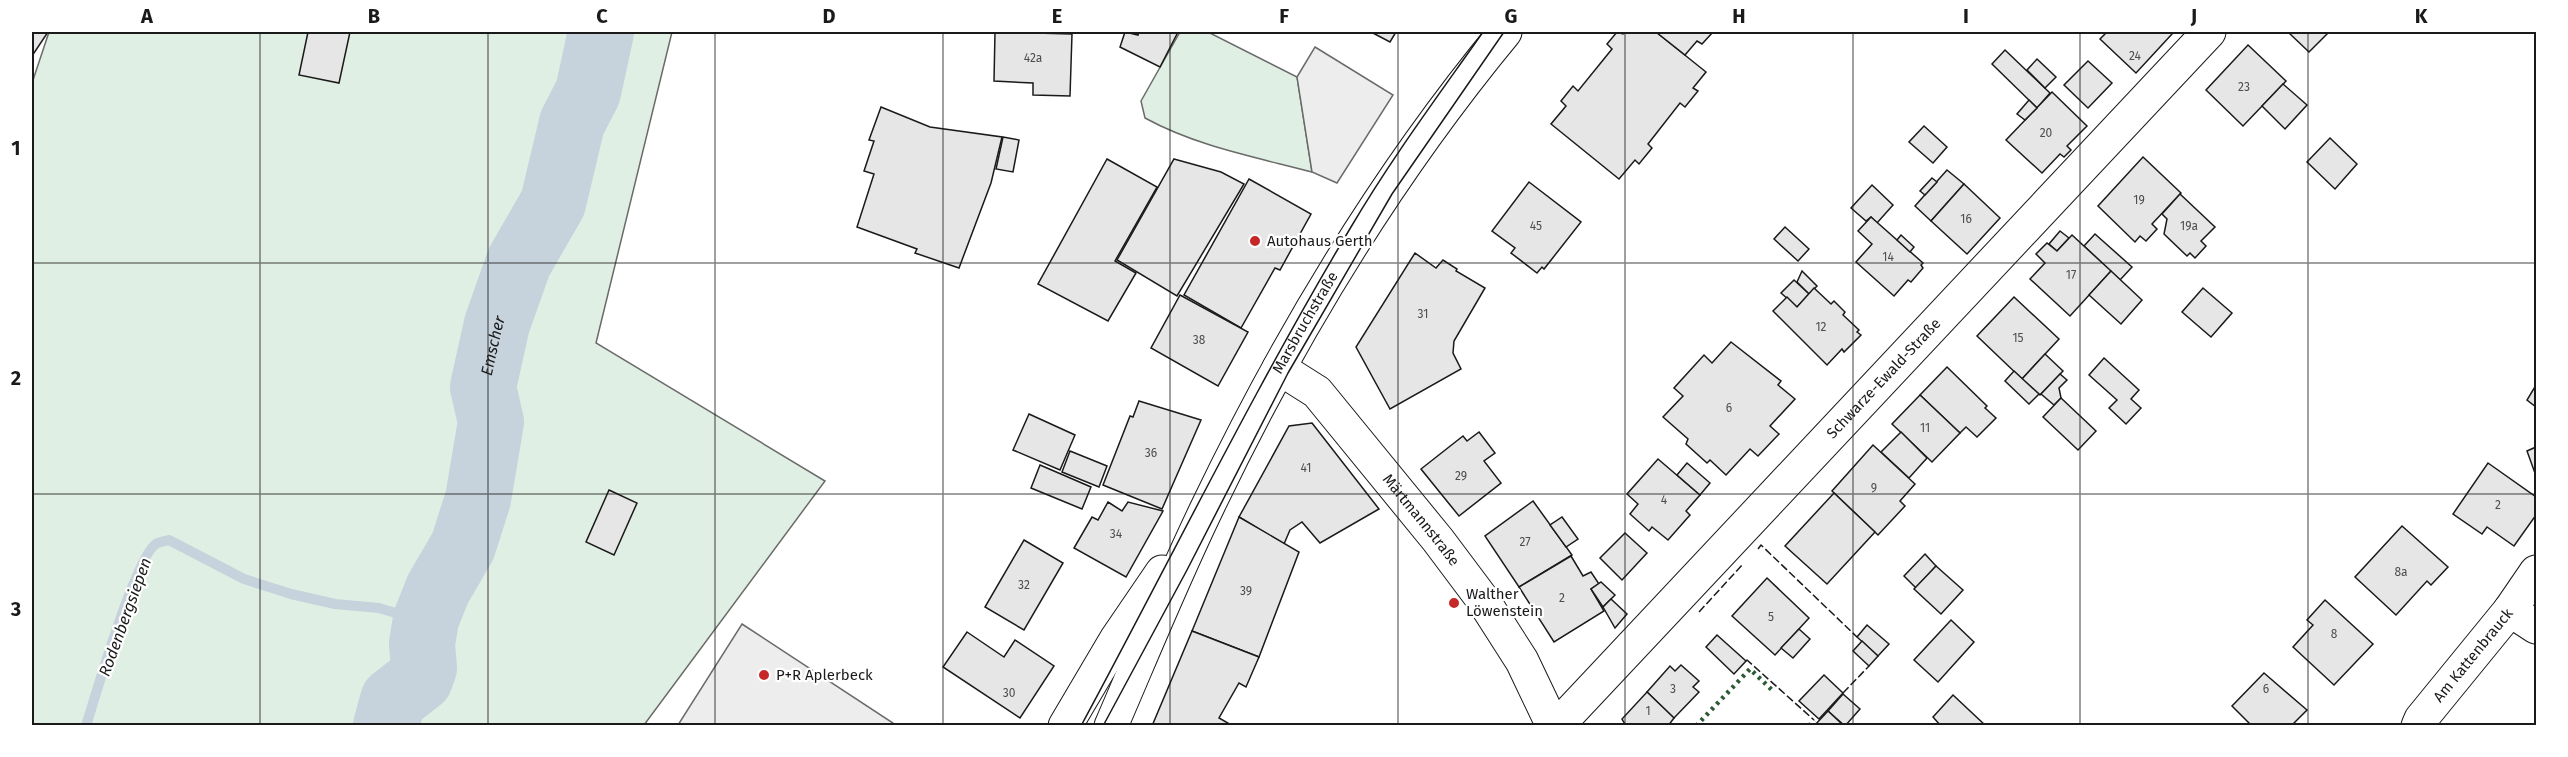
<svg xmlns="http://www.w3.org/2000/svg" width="2568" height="757" viewBox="0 0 2568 757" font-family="'Fira Sans',sans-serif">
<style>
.green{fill:#e0efe3;stroke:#6a6a6a;stroke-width:1.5}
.parking{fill:#ededed;stroke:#6a6a6a;stroke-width:1.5}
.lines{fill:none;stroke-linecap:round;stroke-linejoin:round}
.stream{stroke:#c6d2dc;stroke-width:10}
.river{stroke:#c6d2dc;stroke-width:66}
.building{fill:#e6e6e6;stroke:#1a1a1a;stroke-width:1.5}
.street-casing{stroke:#1a1a1a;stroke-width:35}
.secondary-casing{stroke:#1a1a1a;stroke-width:35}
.street{stroke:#fff;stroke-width:33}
.secondary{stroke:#fff;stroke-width:33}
.tram{stroke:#1a1a1a;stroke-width:1.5}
.hedge{stroke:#2b5a34;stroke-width:4.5;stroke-dasharray:3 4.5;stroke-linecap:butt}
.fence{stroke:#1a1a1a;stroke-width:1.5;stroke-dasharray:8 3;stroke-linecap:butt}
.grid{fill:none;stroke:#1a1a1a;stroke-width:1.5;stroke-opacity:0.55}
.poi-dot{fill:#c62828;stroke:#fff;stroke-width:2}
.labels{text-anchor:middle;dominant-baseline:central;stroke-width:4.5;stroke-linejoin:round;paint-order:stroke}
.number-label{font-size:12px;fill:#4d4d4d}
.poi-label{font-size:15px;fill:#1a1a1a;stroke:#fff;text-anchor:start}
.street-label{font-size:15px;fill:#1a1a1a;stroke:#fff}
.water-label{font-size:16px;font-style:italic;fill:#1a1a1a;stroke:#fff}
.neatline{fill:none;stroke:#1a1a1a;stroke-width:2}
.grid-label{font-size:20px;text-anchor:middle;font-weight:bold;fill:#1a1a1a}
</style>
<rect width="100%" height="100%" fill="#fff"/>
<!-- green -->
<g class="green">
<path d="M49 32H672L596 343 825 481 644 725 32 726V83Z"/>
<path d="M1180 32H1208L1297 77 1312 172C1255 157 1196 146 1145 118L1141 101Z"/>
</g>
<!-- parking -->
<g class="parking">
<path d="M1315 47 1393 95 1337 183 1312 172 1297 77Z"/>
<path d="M742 624 896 725H678Z"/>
</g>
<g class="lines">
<!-- stream -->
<path class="stream" d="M86 726C95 697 136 556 156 544 159 542 165 541 169 540L244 579 291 594 335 604 379 608 399 614 429 613"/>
<!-- river -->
<path class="river" id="s1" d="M386 726 393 700 420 679 424 668 422 644 426 619 438 589 463 546 478 499 491 422 483 387 497 324 519 262 553 203 572 123 588 92 601 32"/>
</g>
<!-- building -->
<g class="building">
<path d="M32 32H48L32 56Z"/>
<path d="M308 32H350L339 83 299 75Z"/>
<path d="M995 32 1072 34 1070 96 1033 95V83L994 81Z"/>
<path d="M1125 32 1138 35 1139 32H1178L1160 67 1120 47Z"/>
<path d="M1371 32H1396L1390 42Z"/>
<path d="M1617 32 1623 34 1626 32H1656L1706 72 1693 88 1698 91 1685 107 1680 103 1648 144 1652 148 1639 164 1635 160 1619 179 1551 124 1566 106 1561 101 1573 86 1578 91 1612 49 1607 44Z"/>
<path d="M1656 32H1713L1702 44 1697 41 1685 55Z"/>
<path d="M2107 32H2170L2172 34 2136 73 2100 39Z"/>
<path d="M2288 32H2329L2309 52Z"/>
<path d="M2248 45 2286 81 2243 126 2206 90Z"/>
<path d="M2005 50 2050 93 2037 108 1992 64Z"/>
<path d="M2037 59 2056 77 2045 88 2027 70Z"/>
<path d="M2088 61 2112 83 2088 108 2064 85Z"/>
<path d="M2283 84 2307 105 2285 129 2262 106Z"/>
<path d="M2052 92 2087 126 2067 146 2071 150 2064 157 2060 154 2042 173 2006 140Z"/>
<path d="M2029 100 2037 108 2025 120 2017 114Z"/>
<path d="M881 107 930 127 1002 137 991 183 959 268 915 253 917 249 857 227 874 174 864 171 874 141 869 140Z"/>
<path d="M1924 126 1947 147 1933 163 1909 142Z"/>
<path d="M1003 137 1019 140 1013 172 996 169Z"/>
<path d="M2330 138 2357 164 2335 189 2307 162Z"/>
<path d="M2143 157 2181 193 2152 224 2157 229 2146 241 2140 236 2135 242 2098 206Z"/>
<path d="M1107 159 1157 187 1115 261 1136 273 1108 321 1038 284Z"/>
<path d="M1174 159 1221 172 1244 184 1177 296 1117 260Z"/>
<path d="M1947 170 1964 184 1931 221 1915 206Z"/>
<path d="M1932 178 1937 182 1925 195 1920 191Z"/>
<path d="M1249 179 1311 214 1280 270 1275 268 1241 328 1184 295Z"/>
<path d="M1529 182 1581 222 1544 269 1542 267 1537 273 1511 253 1515 248 1492 231Z"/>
<path d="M1964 184 2000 218 1967 254 1931 221Z"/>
<path d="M1872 185 1893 205 1877 223 1871 217 1866 221 1851 208Z"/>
<path d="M2180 194 2215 227 2201 241 2206 246 2195 258 2190 253 2187 256 2164 234 2167 219 2162 214Z"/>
<path d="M1871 217 1923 263 1921 265 1923 268 1911 282 1908 280 1894 296 1856 262 1872 244 1858 231Z"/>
<path d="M1785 227 1809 249 1798 261 1774 239Z"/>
<path d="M2060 231 2069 238 2057 251 2049 244Z"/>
<path d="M2095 234 2132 267 2120 280 2084 246Z"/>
<path d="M1901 235 1914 247 1910 252 1897 240Z"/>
<path d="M2072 235 2111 271 2070 316 2030 279 2045 263 2036 254 2047 243 2057 251Z"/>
<path d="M1415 253 1436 268 1443 260 1457 269 1456 271 1485 288 1454 341 1453 353 1461 369 1390 409 1356 347Z"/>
<path d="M1802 271 1817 286 1809 294 1797 282Z"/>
<path d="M2111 271 2142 300 2121 324 2089 295Z"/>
<path d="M1794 280 1809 294 1797 307 1781 293Z"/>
<path d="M1814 288 1831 304 1834 301 1845 312 1843 315 1859 330 1857 332 1861 335 1844 352 1842 349 1827 365 1773 311 1787 297 1797 307Z"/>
<path d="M2203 288 2232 313 2211 337 2182 312Z"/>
<path d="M1180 295 1248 332 1218 386 1151 348Z"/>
<path d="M2014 297 2059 339 2022 379 1977 336Z"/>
<path d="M1731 342 1781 381 1778 385 1795 399 1770 426 1779 434 1758 456 1750 449 1726 475 1710 460 1707 463 1686 444 1688 439 1663 417 1683 396 1674 388 1704 355 1712 363Z"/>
<path d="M2045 354 2063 371 2040 395 2022 379Z"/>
<path d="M2104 358 2139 390 2131 399 2141 408 2126 424 2109 408 2117 400 2089 375Z"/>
<path d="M1947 367 1987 406 1985 408 1996 418 1977 437 1966 427 1960 433 1920 395Z"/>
<path d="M2014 371 2039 394 2029 404 2005 381Z"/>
<path d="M2060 374 2067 380 2059 388 2061 398 2054 405 2041 394Z"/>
<path d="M2536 385V407L2527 400Z"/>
<path d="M1920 395 1960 433 1932 462 1892 424Z"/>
<path d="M2061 398 2096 431 2078 450 2043 417Z"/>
<path d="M1139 401 1201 420 1162 509 1103 485 1130 416 1133 417Z"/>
<path d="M1029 414 1075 435 1060 470 1013 450Z"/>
<path d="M1312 423 1379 509 1320 543 1302 522 1290 530 1284 544 1239 517 1289 426Z"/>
<path d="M1479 432 1495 453 1484 461 1501 483 1459 516 1421 469 1463 436 1467 441Z"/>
<path d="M1901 432 1927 458 1909 478 1881 452Z"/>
<path d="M1873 445 1915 484 1900 501 1905 506 1878 535 1832 491Z"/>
<path d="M2536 447V476L2527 451Z"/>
<path d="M1070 451 1107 466 1099 487 1062 472Z"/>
<path d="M1658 459 1700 495 1686 511 1690 515 1668 540 1652 527 1649 531 1630 514 1638 504 1627 494Z"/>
<path d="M1687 463 1710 483 1700 495 1677 475Z"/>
<path d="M2488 463 2536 497V515L2514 546 2487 527 2482 534 2453 514Z"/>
<path d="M1040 465 1091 487 1082 509 1031 488Z"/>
<path d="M609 490 637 503 614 555 586 542Z"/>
<path d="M1834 493 1875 532 1827 584 1785 546Z"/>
<path d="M1533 501 1572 555 1519 587 1485 536Z"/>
<path d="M1108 502 1122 511 1128 502 1163 511 1126 577 1074 548 1092 517 1098 520Z"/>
<path d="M1239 517 1299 552 1259 657 1192 631Z"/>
<path d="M1562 517 1578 539 1566 547 1550 525Z"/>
<path d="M2402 526 2448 567 2431 585 2427 581 2396 615 2355 577Z"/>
<path d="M1625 533 1647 553 1622 580 1600 558Z"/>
<path d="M1024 540 1063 563 1024 630 985 607Z"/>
<path d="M1925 554 1936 566 1916 588 1904 576Z"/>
<path d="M1571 556 1583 576 1591 572 1599 584 1591 589 1604 611 1554 642 1519 587Z"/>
<path d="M1936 566 1963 590 1941 614 1914 589Z"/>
<path d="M1767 578 1809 618 1775 655 1732 616Z"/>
<path d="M1601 582 1615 595 1603 607 1591 589Z"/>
<path d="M1611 599 1627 614 1615 628 1603 607Z"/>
<path d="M2325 600 2373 644 2334 685 2293 647 2313 625 2307 620Z"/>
<path d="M1951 620 1974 642 1938 682 1914 660Z"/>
<path d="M1867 625 1889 644 1878 656 1857 637Z"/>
<path d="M1799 629 1810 639 1793 658 1781 648Z"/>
<path d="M1192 631 1259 657 1246 687 1239 683 1219 718 1233 726H1152Z"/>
<path d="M967 632 1004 657 1015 640 1054 666 1020 718 943 667Z"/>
<path d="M1717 635 1746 661 1734 674 1706 647Z"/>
<path d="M1862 641 1878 656 1869 666 1853 651Z"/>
<path d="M1681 665 1699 681 1693 687 1699 692 1674 718 1647 692 1670 666 1675 671Z"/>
<path d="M2264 673 2307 710 2291 726H2252L2232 706Z"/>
<path d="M1824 675 1843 693 1819 719 1799 701Z"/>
<path d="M1647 692 1674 718 1668 726H1626L1622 719Z"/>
<path d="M1843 694 1860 709 1845 726 1828 711Z"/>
<path d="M1953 695 1986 726H1941L1933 717Z"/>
<path d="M1828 711 1844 726H1814Z"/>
</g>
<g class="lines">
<!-- street casing -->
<g class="street-casing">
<g id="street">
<path id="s2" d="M1279 368 1317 392 1438 540 1483 600 1522 661 1553 726"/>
<path d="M2510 610 2536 572"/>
<path id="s3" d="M1557 726 2209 32"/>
<path id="s4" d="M2418 726 2421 719 2510 610 2536 627"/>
</g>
</g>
<!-- secondary casing -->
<g class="secondary-casing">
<g id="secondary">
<path d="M1065 726 1117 638 1162 572"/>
<path id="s5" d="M1111 726C1143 652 1173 578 1208 506 1289 337 1386 176 1505 32"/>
</g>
</g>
<!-- street -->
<use href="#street" class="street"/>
<!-- secondary -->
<use href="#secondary" class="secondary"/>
<!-- tram -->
<g class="tram">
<path d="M1081 726C1171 559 1254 389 1351 227 1391 159 1438 96 1483 32"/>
<path d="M1103 726 1187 570 1288 373 1392 194 1504 32"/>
</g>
<!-- hedge -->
<g class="hedge">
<path d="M1696 726 1750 669 1772 690"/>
<path d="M1809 726 1814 720"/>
</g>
<!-- fence -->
<g class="fence">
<path d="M1758 549 1761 545 1857 637"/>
<path d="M1699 612 1743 564"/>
<path d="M1746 661 1747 660 1814 720"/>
<path d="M1843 693 1869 666"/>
</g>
</g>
<!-- grid -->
<path class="grid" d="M260 32V726M488 32V726M715 32V726M943 32V726M1170 32V726M1398 32V726M1625 32V726M1853 32V726M2080 32V726M2308 32V726M32 263H2536M32 494H2536"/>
<!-- markers -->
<g class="poi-dot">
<circle cx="1255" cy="241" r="6"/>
<circle cx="1454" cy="603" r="6"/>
<circle cx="764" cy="675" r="6"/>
</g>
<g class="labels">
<!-- number labels -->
<g class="number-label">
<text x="2135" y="56">24</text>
<text x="1033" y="58">42a</text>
<text x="2244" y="87">23</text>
<text x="2046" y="133">20</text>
<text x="2139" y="200">19</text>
<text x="1966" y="219">16</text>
<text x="1536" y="226">45</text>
<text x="2189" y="226">19a</text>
<text x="1888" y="257">14</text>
<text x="2071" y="275">17</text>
<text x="1423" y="314">31</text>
<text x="1821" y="327">12</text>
<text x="2018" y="338">15</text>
<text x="1199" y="340">38</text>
<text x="1729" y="408">6</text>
<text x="1925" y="428">11</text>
<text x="1151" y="453">36</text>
<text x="1306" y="468">41</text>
<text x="1461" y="476">29</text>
<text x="1874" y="488">9</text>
<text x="1664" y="500">4</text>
<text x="2498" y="505">2</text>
<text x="1116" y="534">34</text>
<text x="1525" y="542">27</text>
<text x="2401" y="572">8a</text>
<text x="1024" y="585">32</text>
<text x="1246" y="591">39</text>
<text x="1562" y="598">2</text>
<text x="1771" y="617">5</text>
<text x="2334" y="634">8</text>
<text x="1673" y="689">3</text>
<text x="2266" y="689">6</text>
<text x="1009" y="693">30</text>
<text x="1648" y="711">1</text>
</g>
<!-- poi labels -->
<g class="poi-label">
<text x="1267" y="241">Autohaus Gerth</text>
<text x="1466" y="594">Walther<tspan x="1466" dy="17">Löwenstein</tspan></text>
<text x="776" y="675">P+R Aplerbeck</text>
</g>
<!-- street labels -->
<g class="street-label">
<text stroke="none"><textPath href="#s5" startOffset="448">Marsbruchstraße</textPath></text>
<text stroke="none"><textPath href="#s3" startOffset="477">Schwarze-Ewald-Straße</textPath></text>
<text stroke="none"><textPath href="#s2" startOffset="210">Märtmannstraße</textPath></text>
<text stroke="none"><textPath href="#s4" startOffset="90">Am Kattenbrauck</textPath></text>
</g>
<!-- water labels -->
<g class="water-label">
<text stroke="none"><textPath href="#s1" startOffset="410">Emscher</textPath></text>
<text transform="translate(125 617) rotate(-70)">Rodenbergsiepen</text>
</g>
</g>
<!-- border -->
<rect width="2568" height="757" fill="none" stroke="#ffffff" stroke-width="66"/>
<rect x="33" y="33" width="2502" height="691" class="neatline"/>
<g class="grid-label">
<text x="147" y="23">A</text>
<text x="374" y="23">B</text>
<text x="602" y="23">C</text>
<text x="829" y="23">D</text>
<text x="1057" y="23">E</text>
<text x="1284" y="23">F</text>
<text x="1511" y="23">G</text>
<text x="1739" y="23">H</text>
<text x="1966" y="23">I</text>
<text x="2194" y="23">J</text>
<text x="2421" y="23">K</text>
<text x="16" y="155">1</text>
<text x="16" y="385">2</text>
<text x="16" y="616">3</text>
</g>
</svg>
